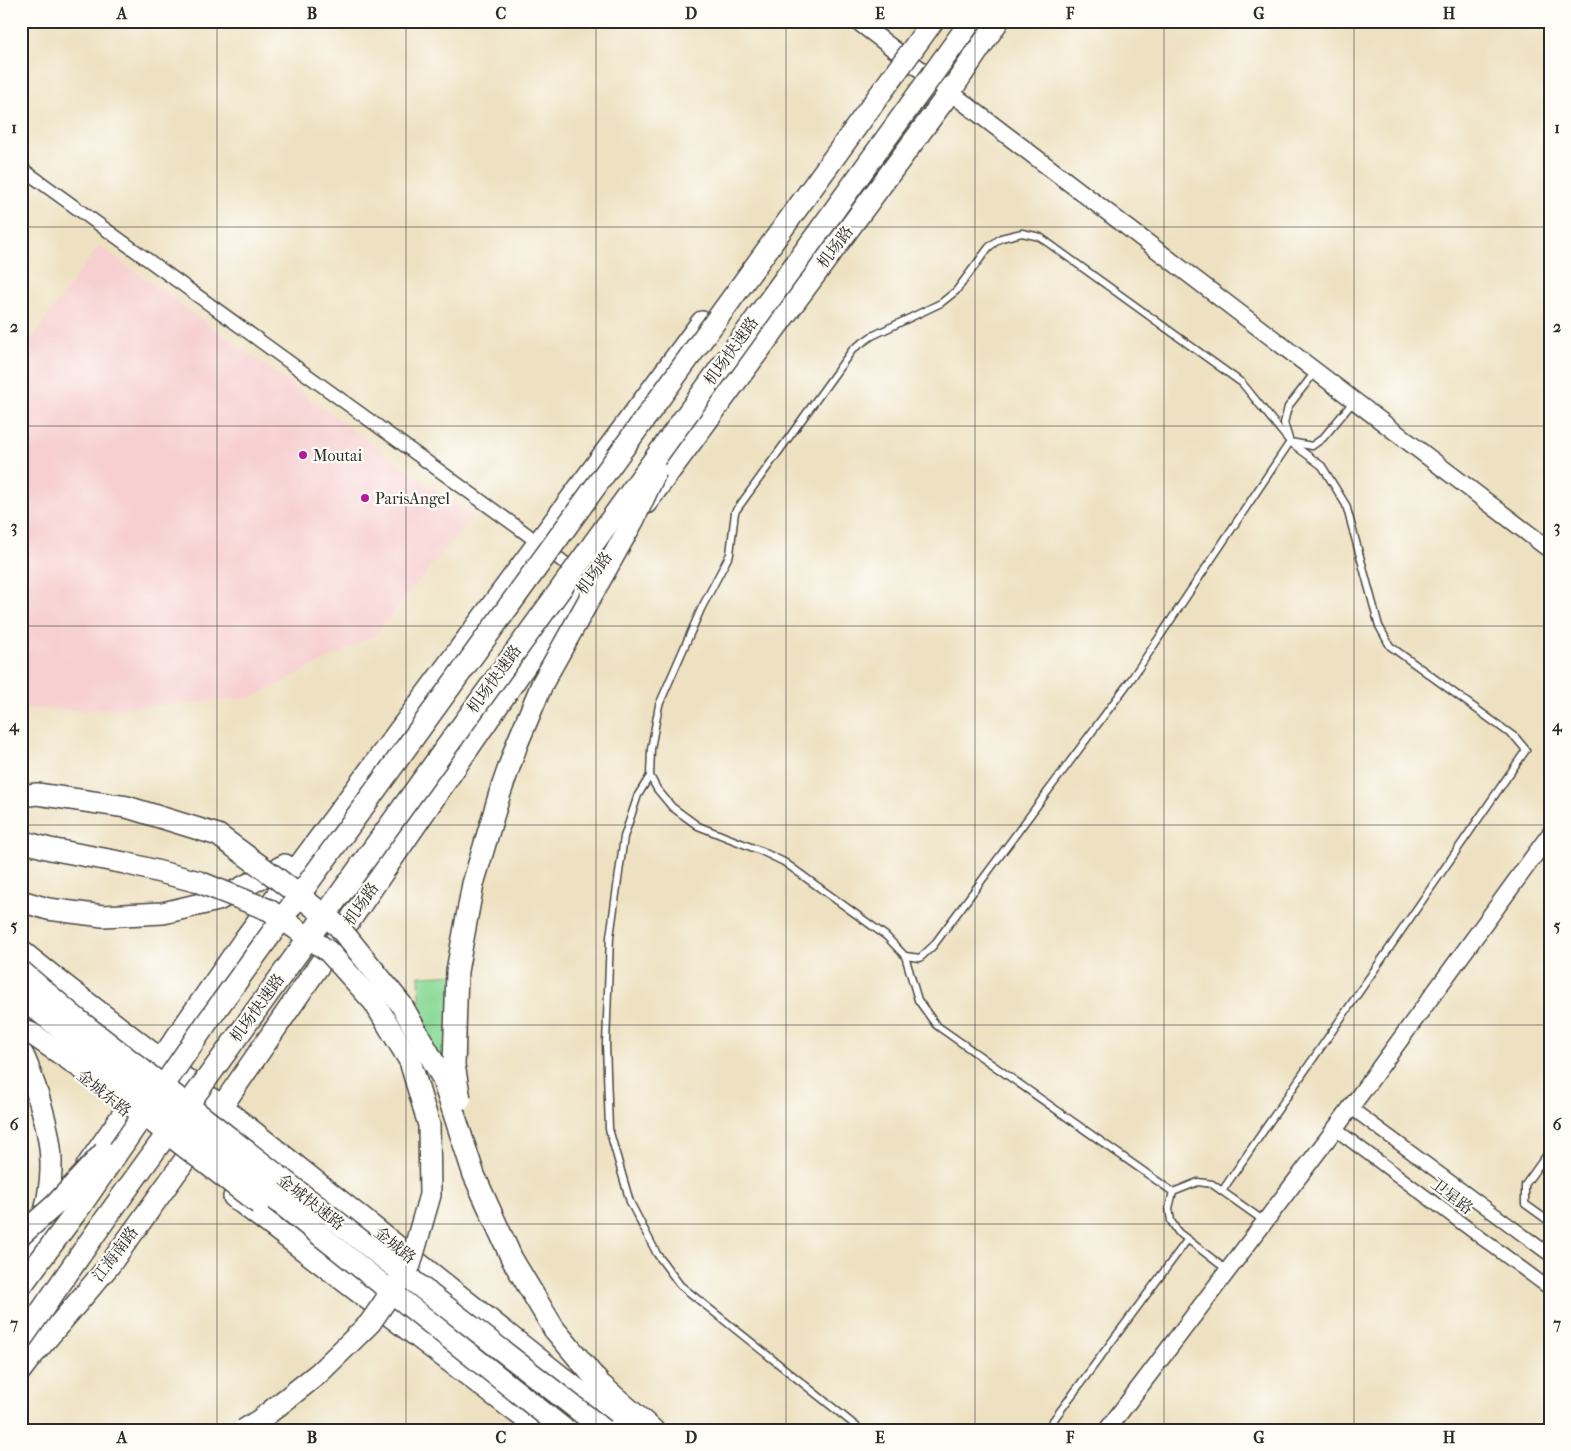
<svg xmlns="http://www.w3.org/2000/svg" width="1571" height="1451" viewBox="0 0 1571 1451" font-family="'IM FELL French Canon','Noto Serif SC',serif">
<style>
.built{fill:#f7cfd0}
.green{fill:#8cda98;stroke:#5c8262}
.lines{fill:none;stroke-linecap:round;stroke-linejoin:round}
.service-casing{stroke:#484642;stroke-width:9}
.minor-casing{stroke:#484642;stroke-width:15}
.tertiary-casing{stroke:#484642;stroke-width:19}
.primary-casing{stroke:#484642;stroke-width:24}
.trunk-casing{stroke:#484642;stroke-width:24}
.service{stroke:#fff;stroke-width:6}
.minor{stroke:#fff;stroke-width:12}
.tertiary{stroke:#fff;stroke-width:16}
.primary{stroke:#fff;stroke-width:21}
.trunk{stroke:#fff;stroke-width:21}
.trunk-bridge-casing{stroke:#484642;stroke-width:24;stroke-linecap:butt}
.trunk-bridge{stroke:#fff;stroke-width:21}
.grid{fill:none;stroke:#2b2b2b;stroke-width:1;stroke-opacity:0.55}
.poi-dot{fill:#b5179e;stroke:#fdfcf7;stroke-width:2}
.labels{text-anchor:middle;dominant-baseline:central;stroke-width:4.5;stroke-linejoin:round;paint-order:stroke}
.street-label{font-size:16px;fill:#2b2b2b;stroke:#fdfcf7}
.poi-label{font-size:16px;fill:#2b2b2b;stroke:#fdfcf7;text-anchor:start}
.neatline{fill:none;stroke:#2b2b2b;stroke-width:2}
.grid-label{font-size:16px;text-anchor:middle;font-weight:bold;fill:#2b2b2b}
</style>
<rect width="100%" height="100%" fill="#fdfcf7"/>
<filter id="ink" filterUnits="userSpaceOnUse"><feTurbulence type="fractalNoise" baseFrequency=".02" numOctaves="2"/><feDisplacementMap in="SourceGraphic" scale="10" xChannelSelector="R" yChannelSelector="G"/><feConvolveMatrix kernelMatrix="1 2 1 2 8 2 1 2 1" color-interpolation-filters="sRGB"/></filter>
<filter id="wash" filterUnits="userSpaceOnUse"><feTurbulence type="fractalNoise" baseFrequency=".0096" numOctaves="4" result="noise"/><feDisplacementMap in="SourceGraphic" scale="20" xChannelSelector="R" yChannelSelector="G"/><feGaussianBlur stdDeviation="1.12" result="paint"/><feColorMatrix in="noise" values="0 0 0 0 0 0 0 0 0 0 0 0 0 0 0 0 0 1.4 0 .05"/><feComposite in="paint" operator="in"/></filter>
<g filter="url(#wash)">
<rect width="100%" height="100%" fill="#eee1c1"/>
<!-- built -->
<path class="built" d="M99 245 472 517 375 635 251 698 81 711 21 708V354Z"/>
<!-- green -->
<path class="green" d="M466 974 470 1060 423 1062 419 976Z"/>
</g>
<g filter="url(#ink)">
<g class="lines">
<!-- service casing -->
<g class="service-casing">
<g id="service">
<path d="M1315 372 1288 407 1284 423 1290 442 1312 446 1323 438 1354 401"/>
<path d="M650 776 638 795 624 837 610 937 606 1044 609 1129 630 1202 657 1254 680 1285 861 1430"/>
<path d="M905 956 920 958 933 946 1132 678 1290 442"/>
<path d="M1550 1150 1525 1185V1204L1550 1222"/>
<path d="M1173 1192 936 1025 918 1000 905 956 886 936 784 862 761 851 698 826 672 807 657 789 650 776 651 749 659 705 701 609 730 554 735 512 853 349 872 336 941 303 956 291 989 247 1001 238 1022 233 1040 237 1242 383 1290 442 1322 466 1346 505 1379 626 1390 646 1516 738 1526 750 1222 1191"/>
<path d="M1227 1270 1178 1232 1171 1221 1169 1208 1173 1192 1198 1182 1212 1184 1264 1221"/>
<path d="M1046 1430 1188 1239"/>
</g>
</g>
<!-- minor casing -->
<g class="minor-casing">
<g id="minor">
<path d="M21 168 520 529 578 573"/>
<path d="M1351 1108 1550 1255"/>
<path d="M1335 1129 1550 1289"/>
</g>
</g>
<!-- tertiary casing -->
<g class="tertiary-casing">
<g id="tertiary">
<path d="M857 21 1550 550"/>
<path d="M1107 1430 1335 1129 1550 834"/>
</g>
</g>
<!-- primary casing -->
<g class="primary-casing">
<g id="primary">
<path d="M646 503 950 92 998 21"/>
<path d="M21 901 48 909 103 916 163 913 218 900 285 865"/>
<path d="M21 951 55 978 222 1107 628 1430"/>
<path d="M21 1052C27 1061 30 1074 34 1084 52 1136 58 1172 41 1225"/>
<path d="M87 1166 244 940 702 322"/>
<path d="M234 1197 540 1430"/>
<path d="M21 1260 58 1207"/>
<path d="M21 1370 27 1362 108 1267 185 1160 527 663 602 563"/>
</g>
</g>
<!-- trunk casing -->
<g class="trunk-casing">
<g id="trunk">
<path d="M21 841 50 849 125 863 199 882"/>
<path d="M554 1329 600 1384 653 1430"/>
</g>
</g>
<!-- service -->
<use href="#service" class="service"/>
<!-- minor -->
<use href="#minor" class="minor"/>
<!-- tertiary -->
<use href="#tertiary" class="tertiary"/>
<!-- primary -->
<use href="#primary" class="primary"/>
<!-- trunk -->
<use href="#trunk" class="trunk"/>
<!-- trunk-bridge casing -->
<g class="trunk-bridge-casing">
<g id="trunk-bridge">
<path d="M21 796 37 794 127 807 218 835 274 876 338 926 401 1004 442 1077 474 1175 512 1259 554 1329"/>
<path d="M199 882 269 910 328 951 374 1002 410 1061 429 1125 430 1195 410 1265 370 1323 319 1373 261 1419 244 1430"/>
<path d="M21 971 77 1019 604 1430"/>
<path d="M21 997 565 1430"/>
<path d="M21 1029 32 1034 93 1076 259 1204"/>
<path d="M460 1099 454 1065 457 971 473 884 500 793 517 744 543 682 633 521 656 471"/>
<path d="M21 1235 56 1204 104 1152"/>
<path d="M21 1286 82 1204 208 1021 933 21"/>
<path d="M21 1340 104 1221 971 21"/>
</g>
</g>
<!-- trunk-bridge -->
<use href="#trunk-bridge" class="trunk-bridge"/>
</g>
</g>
<!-- grid -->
<path class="grid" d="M217 21V1430M406 21V1430M596 21V1430M786 21V1430M975 21V1430M1164 21V1430M1354 21V1430M21 227H1550M21 426H1550M21 626H1550M21 825H1550M21 1025H1550M21 1224H1550"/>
<!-- markers -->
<g class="poi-dot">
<circle cx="303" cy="455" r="5"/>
<circle cx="365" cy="498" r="5"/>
</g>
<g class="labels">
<!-- street labels -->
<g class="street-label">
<text transform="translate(835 247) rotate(-53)">机场路</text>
<text transform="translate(731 351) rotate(-54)">机场快速路</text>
<text transform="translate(594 573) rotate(-54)">机场路</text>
<text transform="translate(494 679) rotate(-54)">机场快速路</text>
<text transform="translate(361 904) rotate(-55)">机场路</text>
<text transform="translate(257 1008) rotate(-54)">机场快速路</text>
<text transform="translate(104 1093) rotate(39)">金城东路</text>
<text transform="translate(1452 1196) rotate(37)">卫星路</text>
<text transform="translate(311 1202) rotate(38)">金城快速路</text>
<text transform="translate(395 1245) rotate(39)">金城路</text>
<text transform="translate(115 1254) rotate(-53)">江海南路</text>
</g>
<!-- poi labels -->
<g class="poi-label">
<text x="313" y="455">Moutai</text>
<text x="375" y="498">ParisAngel</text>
</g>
</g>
<!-- margin -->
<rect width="1571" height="1451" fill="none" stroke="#fdfcf7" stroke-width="55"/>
<rect x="28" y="28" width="1516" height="1396" class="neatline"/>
<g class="grid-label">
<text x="122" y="19">A</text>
<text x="312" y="19">B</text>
<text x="501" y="19">C</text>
<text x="691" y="19">D</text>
<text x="880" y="19">E</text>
<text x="1070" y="19">F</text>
<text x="1259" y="19">G</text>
<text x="1449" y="19">H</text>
<text x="14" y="133">1</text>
<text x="1557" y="133">1</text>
<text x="14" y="332">2</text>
<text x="1557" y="332">2</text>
<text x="14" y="532">3</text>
<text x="1557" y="532">3</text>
<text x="14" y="731">4</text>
<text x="1557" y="731">4</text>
<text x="14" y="931">5</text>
<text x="1557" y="931">5</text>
<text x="14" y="1130">6</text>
<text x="1557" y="1130">6</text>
<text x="14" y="1329">7</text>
<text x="1557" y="1329">7</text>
<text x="122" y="1443">A</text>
<text x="312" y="1443">B</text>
<text x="501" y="1443">C</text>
<text x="691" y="1443">D</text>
<text x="880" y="1443">E</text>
<text x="1070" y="1443">F</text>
<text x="1259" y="1443">G</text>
<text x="1449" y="1443">H</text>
</g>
</svg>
